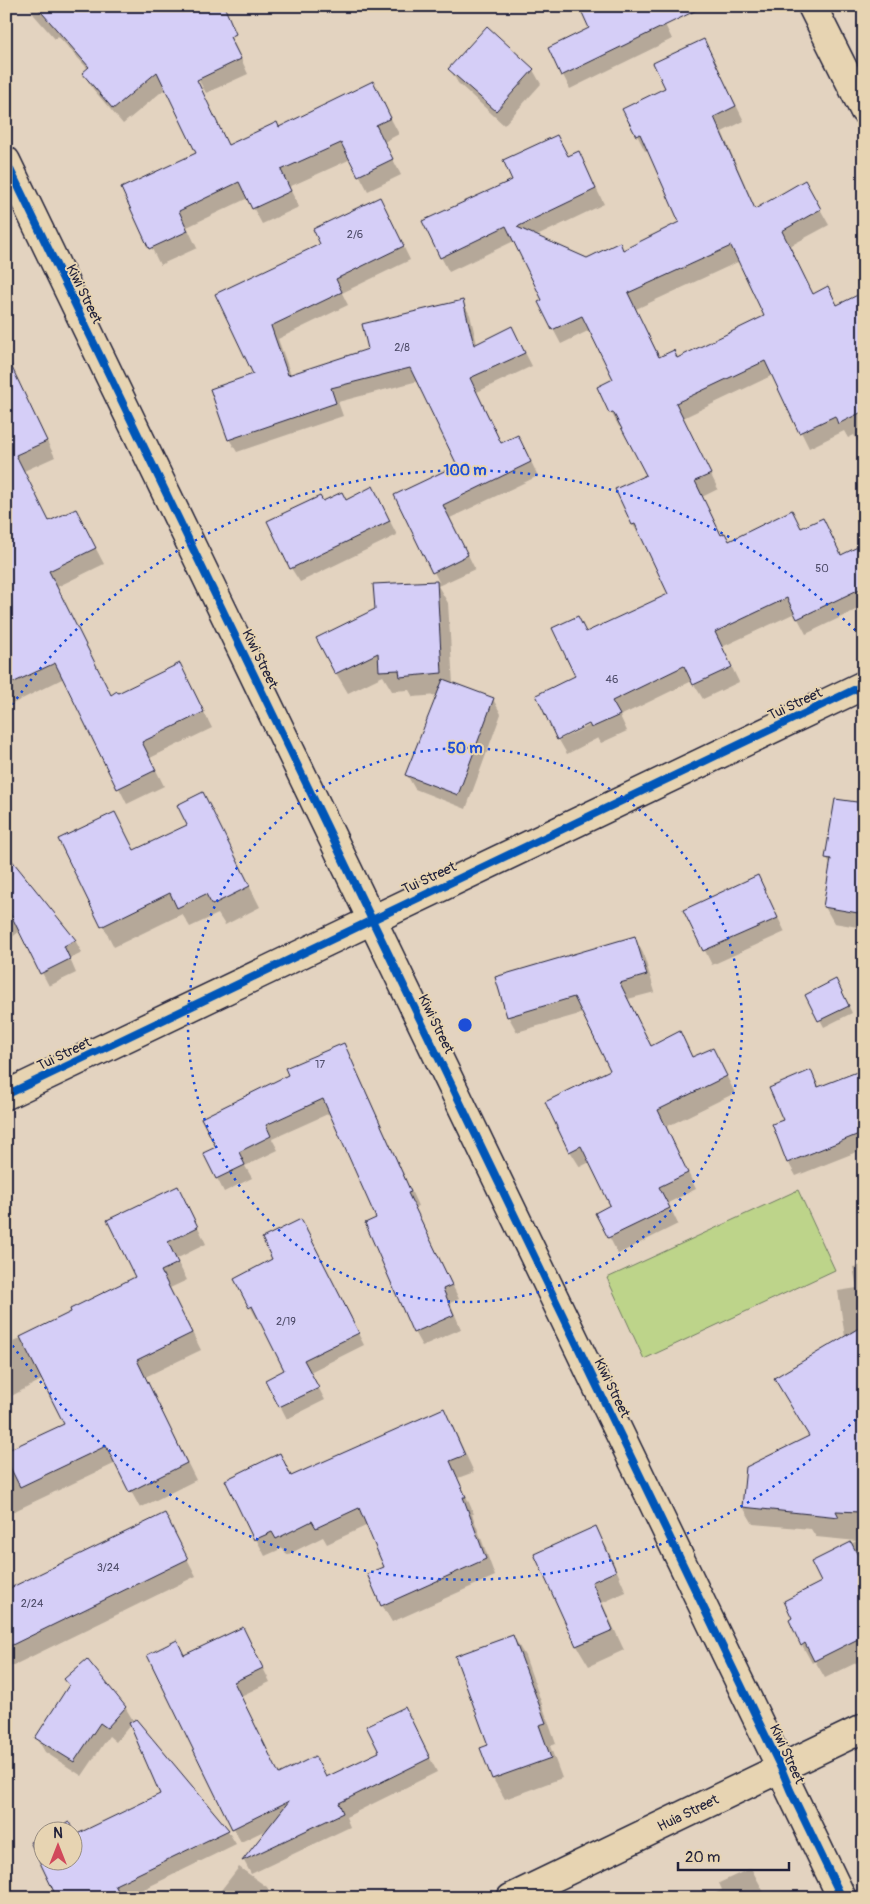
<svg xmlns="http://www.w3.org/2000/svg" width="870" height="1904" viewBox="0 0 870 1904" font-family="Pangolin,sans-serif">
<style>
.green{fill:#bdd48a;stroke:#707b62}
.shadow{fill:#0003;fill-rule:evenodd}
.building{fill:#d5cef7;stroke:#22223b;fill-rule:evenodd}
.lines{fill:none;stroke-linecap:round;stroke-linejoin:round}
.minor-casing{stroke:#22223b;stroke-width:31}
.minor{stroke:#e7d4b2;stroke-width:28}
.cycleway-casing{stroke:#e7d4b2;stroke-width:11}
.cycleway{stroke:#0057b8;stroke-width:8}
.ring{fill:none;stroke:#1d4ed8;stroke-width:2.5;stroke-dasharray:2.5 5}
.labels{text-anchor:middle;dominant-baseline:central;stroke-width:4;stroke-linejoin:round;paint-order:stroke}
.number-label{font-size:11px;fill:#4f4d6a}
.street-label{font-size:14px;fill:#22223b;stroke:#e7d4b2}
.centre{fill:#1d4ed8;stroke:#e7d4b2;stroke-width:2.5}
.ring-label{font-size:15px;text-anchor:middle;font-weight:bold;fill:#1d4ed8;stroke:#e7d4b2;stroke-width:4;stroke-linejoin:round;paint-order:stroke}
</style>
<rect width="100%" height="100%" fill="#e3d3c0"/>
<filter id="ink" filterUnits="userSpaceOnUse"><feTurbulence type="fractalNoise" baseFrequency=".02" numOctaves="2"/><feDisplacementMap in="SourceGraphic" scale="10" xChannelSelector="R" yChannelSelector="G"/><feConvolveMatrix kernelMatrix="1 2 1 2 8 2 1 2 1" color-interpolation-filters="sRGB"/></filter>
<g filter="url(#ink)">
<!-- green -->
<path class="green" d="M798 1190 835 1270 644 1359 607 1278Z"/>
<!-- shadow -->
<g class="shadow">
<path d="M29 6H114L218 127 229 146 279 128 372 83 399 134 384 142 401 175 368 191 351 159 289 187 299 207 262 224 248 198 187 227 197 248 160 265 122 188 198 153 166 88 123 124 93 89 83 73 88 69 58 36 55 39 34 15Z"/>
<path d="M217 6 248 74 206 93 198 79Z"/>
<path d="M656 6 672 39 570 89 550 49 591 29Z"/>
<path d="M487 28 533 70 541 84 504 125 458 83 450 69Z"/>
<path d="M704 41 744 121 722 132 756 210 805 182 829 225 790 246 813 295 828 288 838 306 864 293V455L854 435 848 438 844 431 809 448 773 375 683 418 718 489 702 497 722 536 729 542 802 529 823 519 842 556 864 545V606L806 634 795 613 722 647 739 682 703 699 692 681 620 716 627 731 601 743 598 738 567 754 559 740 595 723 577 677 587 633 670 594 643 539H642L633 525 647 475 621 426 619 427 611 412 614 380 590 330 561 344 553 329 544 301 514 241 449 272 441 257 568 157 578 152 604 204 535 237 587 260 623 251 681 222 648 149 645 151 624 109 666 89ZM740 261 766 316 677 359 660 358 636 309Z"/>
<path d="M380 198 410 260 342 293 348 305 278 339 291 375 370 350 463 302 470 315 477 344 512 327 532 366 477 392 502 444 525 449 538 476 450 518 475 569 438 586 448 603 453 684 493 699 501 714 466 809 415 789 407 775 438 695 413 697 409 690 392 691 383 676 348 693 336 673 376 610 375 585 439 582 396 495 459 465 418 381 338 402 343 416 237 452 229 439 255 375 217 295 321 245Z"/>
<path d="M6 373 23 394 55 457 24 471 49 523 84 526 104 564 57 587 111 696 188 680 212 728 150 758 164 786 127 804 64 678 10 705 6 698Z"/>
<path d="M373 488 397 535 300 582 291 568 323 503 346 501Z"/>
<path d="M203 794 260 907 225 925 218 914 190 927 182 914 114 947 59 840 114 813 134 851 188 825Z"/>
<path d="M864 805V928L834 923 825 907 831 866 827 858Z"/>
<path d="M6 855 75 940 82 953 70 959 76 973 49 986 20 931 6 942Z"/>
<path d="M758 877 785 932 712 965 685 910Z"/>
<path d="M634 937 643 953 655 992 628 999 652 1047 679 1033 693 1058 721 1065 735 1093 666 1127 696 1189 668 1203 678 1224 618 1254 597 1213 612 1206 590 1162 580 1167 570 1151 611 1071 583 1013 517 1032 508 1016Z"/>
<path d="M840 988 852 1013 824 1027 807 995Z"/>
<path d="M343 1044 351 1058 418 1206 415 1207 459 1299 450 1303 461 1329 422 1346 414 1332 378 1219 330 1113 272 1139 278 1150 245 1166 252 1178 224 1192 217 1178V1148L289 1076Z"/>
<path d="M864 1071V1149L796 1176 788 1162 784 1121 811 1072 820 1088Z"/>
<path d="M187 1204 206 1244 176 1259 187 1280 170 1288 201 1350 145 1377 196 1480 140 1508 116 1463 6 1515V1453L65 1424 43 1379 6 1399V1329L13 1342 73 1313 137 1277Z"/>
<path d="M307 1233 364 1345 310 1372 325 1400 287 1419 267 1380 286 1370 259 1318 257 1319 236 1280 274 1260Z"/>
<path d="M864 1246V1403L861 1491 864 1496V1541H858L862 1548 864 1547V1659L825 1678 815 1661 812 1663 802 1645 823 1583 812 1562 857 1541 816 1537 811 1529 753 1524 743 1507 810 1437 845 1337 838 1291 857 1288 853 1267 863 1265 860 1247Z"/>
<path d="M444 1410 453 1427 474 1472 458 1478 474 1514H472L495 1576 392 1622 382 1605 386 1567 368 1525 327 1544 323 1537 287 1555 283 1548 265 1556 226 1481 292 1477Z"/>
<path d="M164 1514 196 1576 6 1669V1591Z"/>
<path d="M595 1528 607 1548 626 1592 602 1603 624 1650 589 1666 577 1646Z"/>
<path d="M513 1636 525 1656 556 1744 550 1746 562 1778 505 1799 493 1779 482 1749 490 1746Z"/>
<path d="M250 1642 270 1682 241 1696 279 1775 326 1778 380 1752 405 1709 437 1772 346 1817 350 1827 251 1874 244 1861 270 1828 241 1842 233 1828 185 1657Z"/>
<path d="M66 1679 125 1707 134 1722 136 1720 228 1831 236 1844 138 1892 141 1898H59L31 1842 42 1837V1862H72V1832L68 1824 76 1837 162 1795 131 1724 116 1742 109 1736 82 1776 45 1752 37 1738 70 1686Z"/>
<path d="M239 1867 267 1887 273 1898H215Z"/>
<path d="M751 1868 767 1898H706L722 1890 719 1883Z"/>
</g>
<!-- building -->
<g class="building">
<path d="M36 6H224L236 34 230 37 241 59 197 80 228 145 277 122 279 127 373 81 391 118 376 125 393 159 358 176 341 143 281 170 291 191 252 209 239 182 179 211 188 231 149 249 121 188 196 153 157 72 113 109 82 73 89 67Z"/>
<path d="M579 6H705L561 76 548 48 589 28Z"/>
<path d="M487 26 534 69 496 111 448 69Z"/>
<path d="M704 39 736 106 714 117 755 209 805 180 821 209 782 231 813 294 828 286 837 305 864 292V411L838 424 835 416 799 433 765 361 676 403 711 474 695 481 721 535 725 533 729 541 792 510 801 528 823 518 841 555 864 544V587L797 619 787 598 715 632 732 667 693 685 684 666 612 701 620 715 591 728 589 724 557 740 536 695 575 676 552 628 578 616 586 632 668 594 635 524 632 525 615 489 646 475 613 412 609 413 597 387 613 379 582 316 552 330 538 302 542 300 506 226 440 258 422 221 512 180 503 160 557 135 568 156 579 151 596 189 517 227 587 258 620 242 623 250 679 222 640 134 636 136 622 109 665 88 653 63ZM731 246 764 316 677 358 674 350 659 357 628 293Z"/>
<path d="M380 197 404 246 336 279 342 292 271 326 288 375 368 349 362 324 463 300 474 345 512 326 525 353 470 378 501 443 518 435 531 462 443 505 468 555 432 573 394 495 457 465 410 368 331 388 336 403 228 440 210 389 253 374 215 294 320 244 313 229Z"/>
<path d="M6 355 47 441 16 455 49 521 76 509 96 548 49 571 111 695 117 691 118 693 180 663 204 712 142 742 156 770 117 789 55 663 6 686Z"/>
<path d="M373 486 390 521 290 569 267 521 320 496 323 501 342 492 346 500Z"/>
<path d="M437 581 442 673 400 677 399 670 379 671 378 653 335 674 316 638 375 609 373 584Z"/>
<path d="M443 679 494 698 458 795 405 775Z"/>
<path d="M203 792 250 886 212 905 206 894 177 908 170 893 101 927 58 839 115 812 134 850 187 825 177 805Z"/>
<path d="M835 799 864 803V914L823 907 831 859 825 858Z"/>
<path d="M6 853 76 940 64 946 70 959 40 974 6 905Z"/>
<path d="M758 875 778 918 703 951 683 910Z"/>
<path d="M635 936 647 975 620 983 651 1046 680 1031 692 1057 713 1048 727 1076 658 1110 688 1173 659 1187 670 1208 608 1238 595 1213 610 1205 581 1146 569 1152 545 1102 610 1070 574 997 507 1017 495 977Z"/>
<path d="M836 979 849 1006 818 1021 805 995Z"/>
<path d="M344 1043 411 1192 408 1193 452 1285 443 1289 454 1315 413 1333 365 1223 376 1218 323 1099 266 1125 271 1136 239 1152 245 1165 216 1179 203 1153 216 1147 201 1118 288 1075 285 1068Z"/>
<path d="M811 1070 818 1087 857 1072 864 1089V1132L787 1163 772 1124 783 1120 769 1088Z"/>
<path d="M178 1186 198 1227 168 1242 178 1263 161 1271 192 1333 137 1360 187 1463 129 1492 106 1446 20 1487 6 1459V1451L64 1424 20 1337 71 1312 70 1309 135 1277 107 1220Z"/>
<path d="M301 1219 359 1333 304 1360 319 1388 279 1407 265 1380 284 1370 252 1306 249 1308 234 1279 272 1259 262 1238Z"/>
<path d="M864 1325V1454L860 1512 836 1511 839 1517 742 1507 746 1467 809 1436 774 1378Z"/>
<path d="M444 1408 465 1455 450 1461 466 1497H463L486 1559 381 1606 367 1574 384 1567 359 1508 316 1528 312 1521 276 1539 272 1532 254 1540 225 1480 280 1453 291 1476Z"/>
<path d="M165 1513 188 1559 6 1648V1590Z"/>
<path d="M596 1526 616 1571 592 1582 613 1630 576 1646 534 1554Z"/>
<path d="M851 1542 864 1567V1636L814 1661 805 1643 801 1646 789 1620 792 1618 784 1601 821 1582 811 1562Z"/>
<path d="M243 1627 263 1668 234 1682 279 1774 315 1756 326 1777 379 1752 366 1726 405 1707 430 1758 339 1803 343 1813 242 1861 289 1801 232 1829 147 1655 177 1640 184 1655Z"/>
<path d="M513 1635 546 1723 539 1725 551 1758 492 1779 480 1748 488 1745 455 1656Z"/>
<path d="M87 1659 126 1707 107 1728 100 1723 74 1762 35 1738 69 1685 64 1679Z"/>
<path d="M136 1719 229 1830 115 1885 122 1898H57L30 1842 42 1835V1862H72V1832H50L69 1822 75 1835 160 1794 129 1723Z"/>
</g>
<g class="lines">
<!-- minor casing -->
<g class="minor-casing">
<g id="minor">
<path d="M812 6 864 110"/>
<path d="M6 161 781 1768 790 1790 842 1898"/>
<path d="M6 1095 864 685"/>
<path d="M511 1898 864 1728"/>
</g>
</g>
<!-- minor -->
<use href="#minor" class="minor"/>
<!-- cycleway casing -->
<g class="cycleway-casing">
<g id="cycleway">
<path d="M6 161 781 1768 790 1790 842 1898"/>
<path d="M6 1095 864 685"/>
</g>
</g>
<!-- cycleway -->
<use href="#cycleway" class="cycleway"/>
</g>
</g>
<!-- distance rings -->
<g class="ring">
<circle cx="465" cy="1025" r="277"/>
<path d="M861 1414A555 555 0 0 1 8 1339M8 711A555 555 0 0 1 861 636"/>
</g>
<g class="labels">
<!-- number labels -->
<g class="number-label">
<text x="355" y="234">2/6</text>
<text x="402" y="347">2/8</text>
<text x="822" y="568">50</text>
<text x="612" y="679">46</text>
<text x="320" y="1064">17</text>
<text x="286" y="1321">2/19</text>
<text x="108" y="1567">3/24</text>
<text x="32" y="1603">2/24</text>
</g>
<!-- street labels -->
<g class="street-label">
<text transform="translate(84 294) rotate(64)">Kiwi Street</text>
<text transform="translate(260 659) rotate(64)">Kiwi Street</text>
<text transform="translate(795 704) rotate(-25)">Tui Street</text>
<text transform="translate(429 878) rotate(-25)">Tui Street</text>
<text transform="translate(436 1024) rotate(64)">Kiwi Street</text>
<text transform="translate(64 1054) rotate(-26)">Tui Street</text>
<text transform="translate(612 1388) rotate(64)">Kiwi Street</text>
<text transform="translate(787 1754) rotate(65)">Kiwi Street</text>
<text transform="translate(688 1813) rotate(-26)">Huia Street</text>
</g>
</g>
<circle cx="465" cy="1025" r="8" class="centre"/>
<g class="ring-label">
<text x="465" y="475">100 m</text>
<text x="465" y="753">50 m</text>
</g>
<!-- margin -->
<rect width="870" height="1904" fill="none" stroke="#e7d4b2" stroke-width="25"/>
<rect x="12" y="12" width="845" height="1879" fill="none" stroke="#22223b" stroke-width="2" filter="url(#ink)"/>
<!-- north arrow -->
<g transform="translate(58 1846)"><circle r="24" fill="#e7d4b2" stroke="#988d82"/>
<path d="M0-4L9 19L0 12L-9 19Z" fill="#d1495b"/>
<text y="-8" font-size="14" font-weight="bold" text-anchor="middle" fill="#22223b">N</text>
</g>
<!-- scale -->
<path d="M678 1862v8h111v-8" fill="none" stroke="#22223b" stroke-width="2.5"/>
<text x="685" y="1862" font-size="15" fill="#22223b" stroke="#e7d4b2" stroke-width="4" paint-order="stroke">20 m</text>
</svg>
